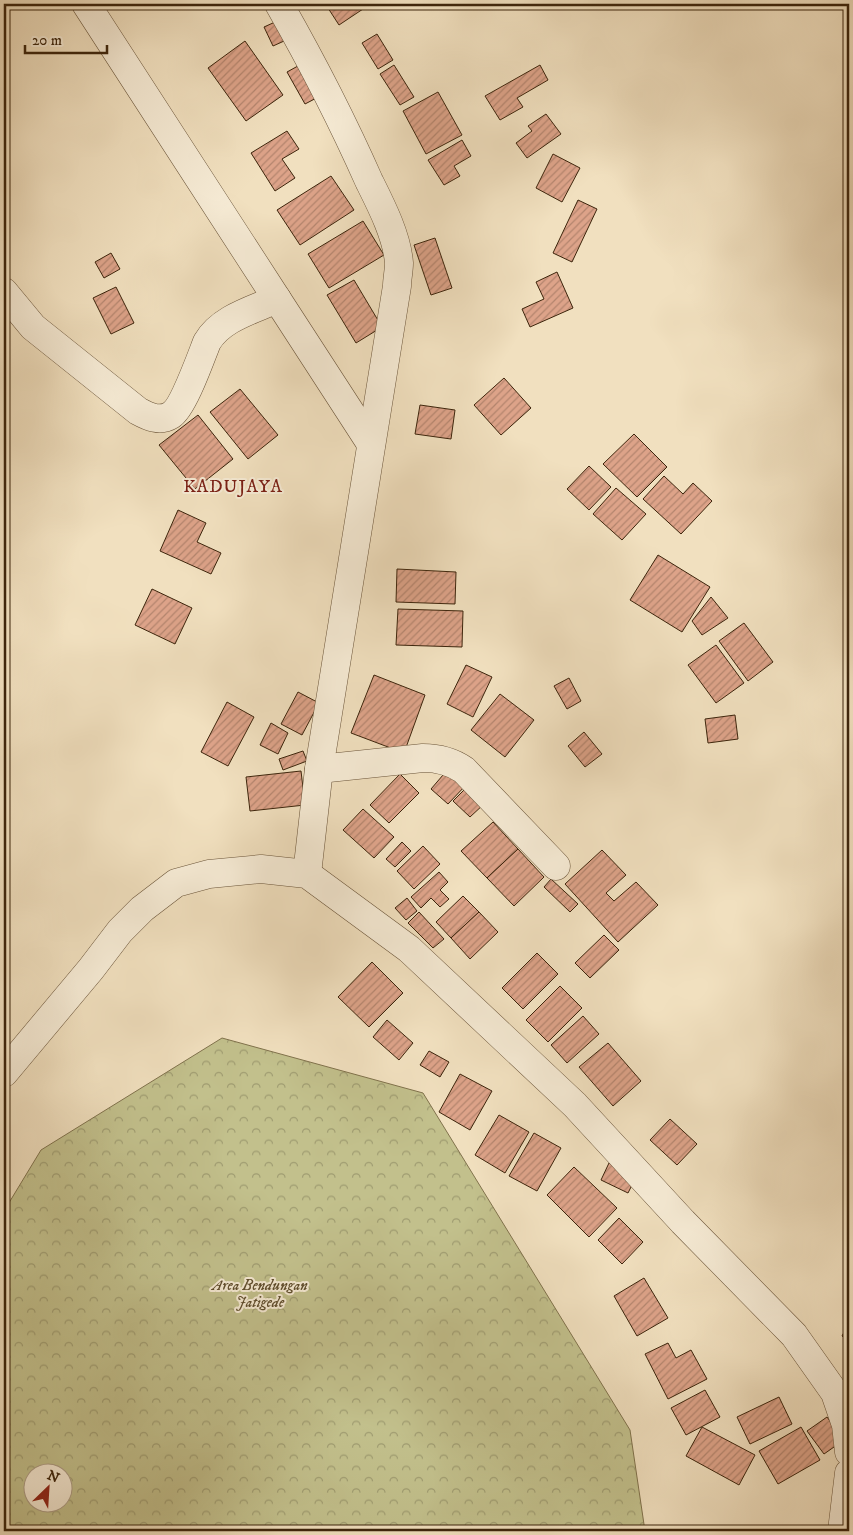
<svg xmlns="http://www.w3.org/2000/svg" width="853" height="1535" viewBox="0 0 853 1535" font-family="'IM FELL DW Pica',serif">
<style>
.forest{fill:url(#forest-crowns);stroke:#80724c;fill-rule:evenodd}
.building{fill:url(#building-hatch);stroke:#3d250c}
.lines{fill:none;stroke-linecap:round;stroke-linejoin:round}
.minor-casing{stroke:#6a5439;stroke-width:29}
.minor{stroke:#f6ebd5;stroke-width:28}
.labels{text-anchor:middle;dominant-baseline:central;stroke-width:4;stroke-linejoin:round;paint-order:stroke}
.park-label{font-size:15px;font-style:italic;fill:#5e4c2c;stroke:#f6ebd5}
.quarter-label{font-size:18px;letter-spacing:1px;fill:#7a1f14;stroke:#f6ebd5}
</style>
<defs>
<pattern id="forest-crowns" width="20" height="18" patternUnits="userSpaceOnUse" patternTransform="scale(1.25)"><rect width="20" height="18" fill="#c2c08c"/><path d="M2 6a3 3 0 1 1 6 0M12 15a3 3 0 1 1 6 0" fill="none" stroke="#9f9c71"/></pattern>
<pattern id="building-hatch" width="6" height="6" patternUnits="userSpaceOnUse" patternTransform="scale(1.25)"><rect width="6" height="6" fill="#dda389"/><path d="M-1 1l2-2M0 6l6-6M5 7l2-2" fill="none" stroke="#b4856e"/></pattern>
</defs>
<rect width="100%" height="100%" fill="#f1e0bf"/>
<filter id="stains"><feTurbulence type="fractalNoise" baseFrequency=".004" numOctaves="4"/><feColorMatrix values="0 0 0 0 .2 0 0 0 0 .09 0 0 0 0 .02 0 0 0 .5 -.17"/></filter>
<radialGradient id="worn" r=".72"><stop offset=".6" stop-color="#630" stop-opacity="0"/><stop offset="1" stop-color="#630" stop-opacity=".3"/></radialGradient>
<!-- forest -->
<path class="forest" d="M222 1038 423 1093 630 1430 645 1531H4V1211L41 1150ZM32 1472H62V1502H32Z"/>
<!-- building -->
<g class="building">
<path d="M334 4H364L366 7 339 25 328 8Z"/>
<path d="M284 18 293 37 273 46 264 27Z"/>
<path d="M377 34 393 60 378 69 362 43Z"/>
<path d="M245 41 283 95 246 121 208 68Z"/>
<path d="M307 61 326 93 305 104 287 72Z"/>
<path d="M394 65 414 97 400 105 380 74Z"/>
<path d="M540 65 548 80 517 98 523 107 500 120 485 96Z"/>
<path d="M438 92 462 135 426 154 403 111Z"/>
<path d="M546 114 561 134 527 158 516 143 532 131 528 126Z"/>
<path d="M287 131 299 149 282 159 295 178 275 191 251 153Z"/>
<path d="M462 140 471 156 454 166 460 176 444 185 428 160Z"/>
<path d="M553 154 580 168 562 202 536 188Z"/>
<path d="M331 176 354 210 300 245 277 210Z"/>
<path d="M578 200 597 209 572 262 553 253Z"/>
<path d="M363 221 384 255 329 288 308 254Z"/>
<path d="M435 238 452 288 431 295 414 245Z"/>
<path d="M111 253 120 269 104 278 95 262Z"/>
<path d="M557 272 573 308 530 327 522 309 544 299 536 282Z"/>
<path d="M354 280 382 327 356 343 327 295Z"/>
<path d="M116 287 134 323 111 334 93 298Z"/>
<path d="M504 378 531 408 501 435 474 405Z"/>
<path d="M240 389 278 435 248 459 210 412Z"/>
<path d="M420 405 455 410 451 439 415 434Z"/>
<path d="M198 415 233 459 195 489 159 445Z"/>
<path d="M634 434 667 467 637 497 603 464Z"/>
<path d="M589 466 611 487 589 510 567 489Z"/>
<path d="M664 476 683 494 693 483 712 501 681 534 643 499Z"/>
<path d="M616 488 646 514 622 540 593 514Z"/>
<path d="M178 510 206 523 197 542 221 553 211 574 160 551Z"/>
<path d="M658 555 710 587 682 632 630 600Z"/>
<path d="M397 569 456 572 455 604 396 602Z"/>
<path d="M152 589 192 608 175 644 135 625Z"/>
<path d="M711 597 728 618 702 635 692 621Z"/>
<path d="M398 609 463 611 462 647 396 645Z"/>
<path d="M744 623 773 662 748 681 719 641Z"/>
<path d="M716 645 744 683 716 703 688 665Z"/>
<path d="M466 665 492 677 473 717 447 704Z"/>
<path d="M374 675 425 695 404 753 351 733Z"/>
<path d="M569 678 581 701 567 709 554 686Z"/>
<path d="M298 692 319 703 302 735 281 724Z"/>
<path d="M500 694 534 720 505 757 471 730Z"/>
<path d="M227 702 254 717 228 766 201 752Z"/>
<path d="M735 715 738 739 708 743 705 719Z"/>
<path d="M271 723 288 733 278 754 260 745Z"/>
<path d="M584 732 602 754 585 767 568 746Z"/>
<path d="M303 751 307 761 283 770 279 759Z"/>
<path d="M449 768 467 784 448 804 431 789Z"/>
<path d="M301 771 305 805 250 811 246 777Z"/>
<path d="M400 774 419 793 389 823 370 805Z"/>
<path d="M467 787 484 804 470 817 453 801Z"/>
<path d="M363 809 394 837 374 858 343 830Z"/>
<path d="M493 822 518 849 487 878 461 851Z"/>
<path d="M402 842 411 851 395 867 386 859Z"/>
<path d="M423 846 440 864 414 889 397 871Z"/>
<path d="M518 849 544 877 514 906 487 878Z"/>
<path d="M602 850 626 875 606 893 614 901 636 882 658 905 618 942 565 884Z"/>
<path d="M439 872 448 882 440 890 449 899 440 907 431 898 421 908 411 897Z"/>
<path d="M551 879 578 904 570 912 544 887Z"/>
<path d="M463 896 479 912 451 938 436 922Z"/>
<path d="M407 898 417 911 406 920 395 908Z"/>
<path d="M419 912 444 939 433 948 408 923Z"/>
<path d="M479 912 498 932 470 959 451 938Z"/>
<path d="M604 935 619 950 590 978 575 963Z"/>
<path d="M537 953 558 974 523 1009 502 988Z"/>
<path d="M372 962 403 993 369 1027 338 997Z"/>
<path d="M560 986 582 1008 548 1042 526 1020Z"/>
<path d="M583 1016 599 1034 567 1063 551 1045Z"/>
<path d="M387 1020 413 1043 399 1060 373 1037Z"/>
<path d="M608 1043 641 1081 613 1106 579 1067Z"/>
<path d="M429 1051 449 1062 440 1077 420 1065Z"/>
<path d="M460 1074 492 1091 470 1130 439 1112Z"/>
<path d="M499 1115 529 1132 505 1173 475 1155Z"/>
<path d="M670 1119 697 1144 677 1165 650 1140Z"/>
<path d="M534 1133 561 1148 537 1191 509 1176Z"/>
<path d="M609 1163 637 1175 628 1193 601 1180Z"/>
<path d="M574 1167 617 1208 589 1237 547 1195Z"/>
<path d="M619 1218 643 1242 622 1264 598 1240Z"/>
<path d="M644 1278 668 1318 637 1336 614 1296Z"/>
<path d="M849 1323V1341L842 1336Z"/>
<path d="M668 1343 676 1358 691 1350 707 1379 668 1399 645 1354Z"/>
<path d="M705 1390 720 1417 686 1435 671 1408Z"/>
<path d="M779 1397 792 1424 750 1444 737 1417Z"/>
<path d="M827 1417 844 1440 824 1454 807 1431Z"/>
<path d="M702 1427 755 1455 739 1485 686 1456Z"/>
<path d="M801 1427 820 1460 778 1484 759 1451Z"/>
</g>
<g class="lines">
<!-- minor casing -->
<g class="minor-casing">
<g id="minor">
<path d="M86 4 277 299"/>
<path d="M279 4C312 62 342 120 369 181 381 205 397 236 399 263 399 271 397 279 397 286L319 769 307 874"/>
<path d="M4 292 33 327 138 411C149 417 160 422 171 415 183 408 201 357 207 342 221 318 253 310 277 299L371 444"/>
<path d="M319 769 423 758C439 758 451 761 464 770L556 866"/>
<path d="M4 1073 91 969 120 931 142 909 176 883 209 874 261 869 307 874 409 949 575 1105 683 1222 794 1335 835 1393 846 1425 849 1452"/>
<path d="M842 1531 849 1473"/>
</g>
</g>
<!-- minor -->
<use href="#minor" class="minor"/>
</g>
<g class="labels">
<!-- park labels -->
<g class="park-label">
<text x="260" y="1285">Area Bendungan<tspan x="260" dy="17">Jatigede</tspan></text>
</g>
<!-- quarter labels -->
<g class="quarter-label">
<text x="233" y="487">KADUJAYA</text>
</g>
</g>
<!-- margin -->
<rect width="853" height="1535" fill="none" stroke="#f1e0bf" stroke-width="20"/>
<rect x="5" y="5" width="843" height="1525" fill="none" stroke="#3d250c" stroke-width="2.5"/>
<rect x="10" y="10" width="833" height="1515" fill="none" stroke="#3d250c"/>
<!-- north arrow -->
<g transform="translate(48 1488) rotate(25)"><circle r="24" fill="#f6ebd5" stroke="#ac9c85"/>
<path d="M0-4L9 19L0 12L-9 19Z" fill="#8f2418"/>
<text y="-8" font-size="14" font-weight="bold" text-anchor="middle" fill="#3d250c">N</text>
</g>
<!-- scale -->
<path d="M25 45v8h82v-8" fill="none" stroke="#3d250c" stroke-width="2.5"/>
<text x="32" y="45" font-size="15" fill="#3d250c" stroke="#f6ebd5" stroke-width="4" paint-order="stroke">20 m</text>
<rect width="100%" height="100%" filter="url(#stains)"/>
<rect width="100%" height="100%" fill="url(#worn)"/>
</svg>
